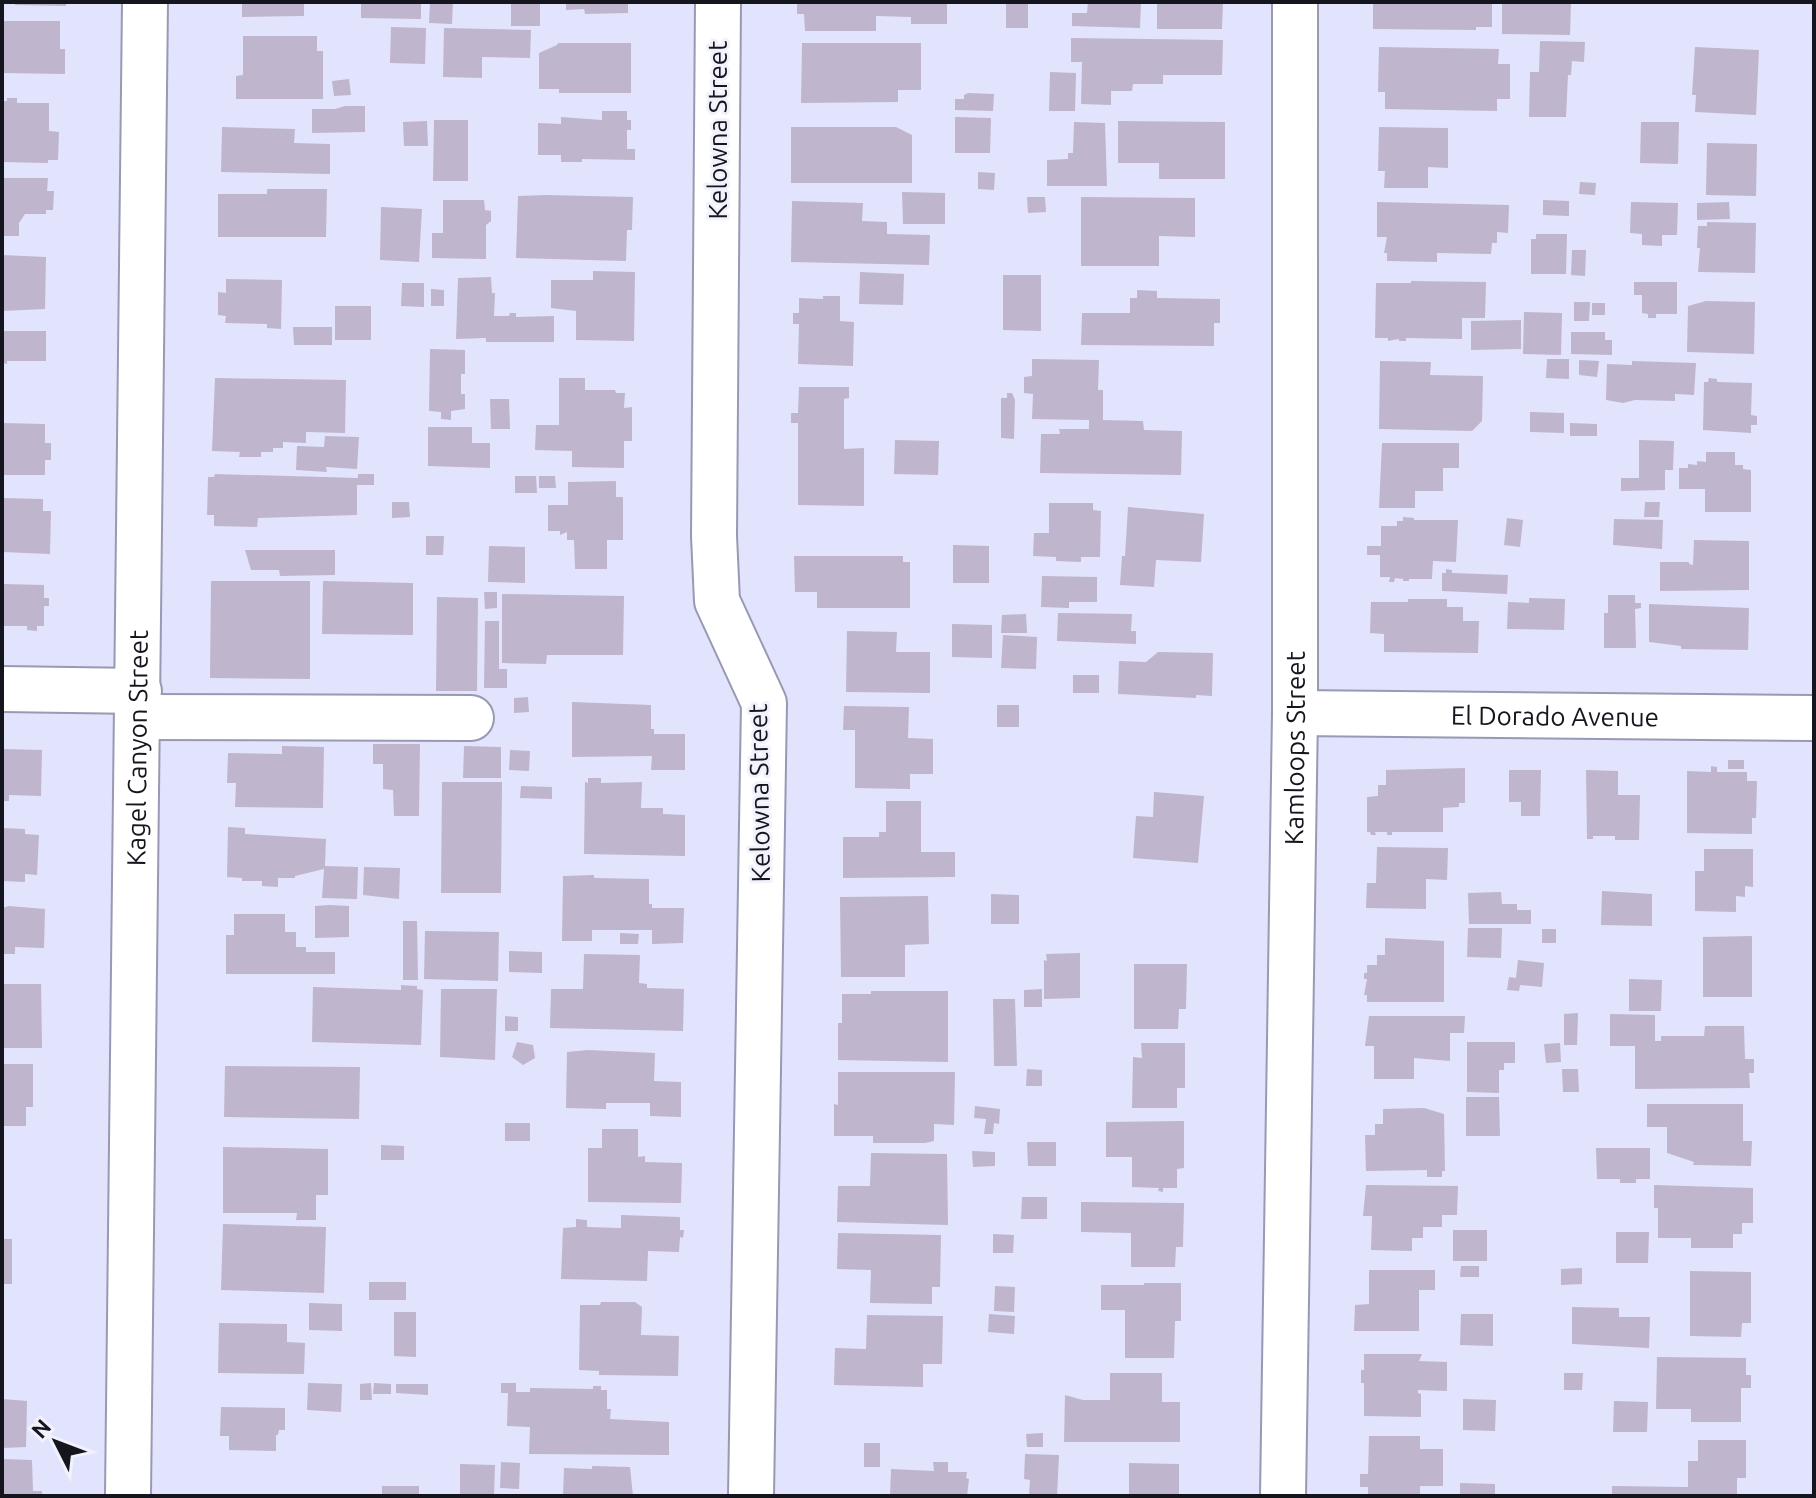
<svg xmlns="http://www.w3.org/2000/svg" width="1816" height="1498" viewBox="0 0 1816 1498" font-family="Ubuntu,sans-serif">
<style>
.building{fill:#bfb5cd}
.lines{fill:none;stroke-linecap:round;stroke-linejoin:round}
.minor-casing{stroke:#9899b2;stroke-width:48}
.minor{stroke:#fff;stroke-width:44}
.labels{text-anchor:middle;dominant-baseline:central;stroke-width:6;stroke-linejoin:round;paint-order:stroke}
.street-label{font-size:26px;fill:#15151e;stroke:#f2f2fd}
</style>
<rect width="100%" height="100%" fill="#e2e4fe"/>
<!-- building -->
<g class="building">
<path d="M15 2H66V6L15 5Z"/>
<path d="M242 2H304V16L242 17Z"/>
<path d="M361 2H421V19L361 18Z"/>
<path d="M430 2H453L452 24 429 23Z"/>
<rect x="511" y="2" width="29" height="24"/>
<path d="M566 2H628V13L585 14 584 9 566 10Z"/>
<path d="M797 2H947V24H911V17L876 16V31H805L804 14H797Z"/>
<path d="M1088 2H1141L1140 28 1072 26V13H1087Z"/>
<path d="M1157 2H1223L1222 29H1157Z"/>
<path d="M1373 2H1492V27H1476V30L1373 29Z"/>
<path d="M1502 2H1571L1570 35 1502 34Z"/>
<rect x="1006" y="3" width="22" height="25"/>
<path d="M2 21H60V49H65V74L2 73Z"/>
<path d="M391 27 426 28 425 64 390 63Z"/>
<path d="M444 28 531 30 530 58 482 57V78L443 77Z"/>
<path d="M243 36H317V51H323V99H236V76L243 75Z"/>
<path d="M1071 38 1223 40 1222 75H1163V84H1133L1132 91H1111V105L1081 104 1082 62H1071Z"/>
<path d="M1540 41 1585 42 1584 62 1572 61 1571 75H1568L1566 117H1529L1530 72H1539Z"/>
<path d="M558 43H631V93H559V89H539V53L557 45Z"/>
<path d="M802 43H921V90H898V102L801 103Z"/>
<path d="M1379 47 1499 49 1498 64H1510V99H1497V111L1385 109V92H1378Z"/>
<path d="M1695 47 1759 50 1756 115 1695 112 1696 95H1692Z"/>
<path d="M1050 72 1076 73 1075 111H1049Z"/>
<path d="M349 79 351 95 334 96 332 81Z"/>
<path d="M968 93 994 94 993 111 955 110V99H964V95Z"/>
<path d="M7 98H17V103H49V131L59 132 58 160H48V163L2 162 4 101H7Z"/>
<path d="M345 106H365V132L312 133V109H335Z"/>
<path d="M602 111H627V120H631V130H627V149H635V160L582 159V162H561V155H538V123L561 124V117L602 120Z"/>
<path d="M955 117 991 118 990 153H955Z"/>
<path d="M434 120H468V181H433Z"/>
<path d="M427 121 428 146H404L403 122Z"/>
<path d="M1118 121 1225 122V179H1159V163H1118Z"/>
<path d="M1074 122 1105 123 1107 186H1047V160L1068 159V153H1073Z"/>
<path d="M1641 122H1679L1678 164 1640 163Z"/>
<path d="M222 127 295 129 294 143 330 144V174L221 172Z"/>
<path d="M791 127H896L912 135V183H791Z"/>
<path d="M1379 127 1448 128V168L1428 167V188H1384L1385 171H1378Z"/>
<path d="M1707 143 1757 144 1756 196 1706 195Z"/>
<path d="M978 172 995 173 994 190 978 189Z"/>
<path d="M2 178H48L47 191H54L53 210H46V214H25L19 223V236H2Z"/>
<path d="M1580 182 1596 183 1595 195 1579 194Z"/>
<path d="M267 189H327L326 237H218V194H267Z"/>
<path d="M902 192 945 193V224H903Z"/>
<path d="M546 195 633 197 632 230H627L626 261 516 258 518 196Z"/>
<path d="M1027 197H1045L1046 212 1028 213Z"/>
<path d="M1081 197 1195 198V237L1159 236V266H1081Z"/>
<path d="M443 200H484L485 210 491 211V221L486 225V259L432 258V233H443Z"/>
<path d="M1543 200 1569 201V216L1543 215Z"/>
<path d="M792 201 863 203 862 221 887 222V234L930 235 929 265 791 262Z"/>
<path d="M1377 202 1509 205 1508 233 1497 232V243H1492L1491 254 1437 253V262L1387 261V253H1384L1387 237H1377Z"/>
<path d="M1631 202 1678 203 1677 235H1662V246L1642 245V234L1630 233Z"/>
<path d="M1729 202 1730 219 1697 220V203Z"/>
<path d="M381 207 422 209 419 262 380 260Z"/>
<path d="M1707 222 1756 223 1755 273 1698 272 1700 248H1697L1698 226H1707Z"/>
<path d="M1536 234H1567L1566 274H1531V239H1536Z"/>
<path d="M1572 250H1586L1585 276 1571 275Z"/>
<path d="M2 255 46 257 45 309 2 311Z"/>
<path d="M593 271 635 272 634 341 576 340V311L551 308V280H593Z"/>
<path d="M860 272 904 274 903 305 859 304Z"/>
<path d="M1003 275H1041V331L1003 330Z"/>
<path d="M491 277 492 293H495L494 316H509L510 313H516V317L554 316V342H486V338L456 339 458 278Z"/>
<path d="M226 279 282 280 281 329 267 328V324L225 323 226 316 218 315V292L226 293Z"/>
<path d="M1411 281 1486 282 1485 318H1462V339L1406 338V341H1399V339L1388 341V338H1375L1376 283H1411Z"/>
<path d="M1634 282H1677V314H1656V318H1648V314L1642 313V295H1634Z"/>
<path d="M402 283H424V307L401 306Z"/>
<path d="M431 289 444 290V306H431Z"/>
<path d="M1137 290 1157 291V298L1220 299V323H1214V346L1081 345 1082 313H1130V298H1137Z"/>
<path d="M823 296H840V321L854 322 853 366 798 364 799 324H793V313H799V298L823 299Z"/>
<path d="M1706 301 1755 302 1754 354 1687 352 1688 306Z"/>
<path d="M1574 302H1590L1589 321H1574Z"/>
<rect x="1592" y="303" width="13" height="12"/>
<rect x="335" y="306" width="36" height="34"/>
<path d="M1524 312 1562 313 1561 355 1523 354Z"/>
<path d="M1521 320V349L1471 350V321Z"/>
<path d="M293 327H332V345H294Z"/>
<path d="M2 331H46V361H7V364L2 363Z"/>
<path d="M1571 332H1605V340H1612V355L1571 354Z"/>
<path d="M430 349 465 350V374H461V394H465V409L451 411V420L441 419V412L429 411Z"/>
<path d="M1032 359 1099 360 1098 390H1103V420L1143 421 1144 430 1182 431 1181 475 1040 473 1041 434H1060L1059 429H1089V420L1032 419 1033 394 1024 393V377L1032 376Z"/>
<path d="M1547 359H1569V379L1546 378Z"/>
<path d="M1579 360 1599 361 1597 377 1579 375Z"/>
<path d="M1380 361 1431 362 1430 375 1483 376 1482 421 1472 431 1379 429Z"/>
<path d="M1632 361 1696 363 1694 395 1675 394V401L1635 400 1623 403 1606 400 1607 364 1632 365Z"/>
<path d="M215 378 346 380 345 433 306 432V443L283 442V448H273V452H261V457H239L240 452 212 451Z"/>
<path d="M559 378H585V390H615L616 393H625L624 408 632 407V441H624V468L572 467V451L535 450 536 425H559Z"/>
<path d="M1709 378 1717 379V382L1752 383 1751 415 1757 416V425H1751V433L1703 430 1704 382H1708Z"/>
<path d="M799 387H849V398L844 399V449L864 448V506L798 505V423H791V413H798Z"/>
<path d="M1007 393H1012L1015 400 1014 439 1001 438V398H1007Z"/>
<path d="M490 399H509L510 429H491Z"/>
<path d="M1530 412 1564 413V433L1530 432Z"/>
<path d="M2 423 45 424V443H51V460H45V475H2Z"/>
<path d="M1570 423 1597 424V436H1570Z"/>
<path d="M428 427H472V443H490V468L428 466Z"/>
<path d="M325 436 359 437 357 469 326 467 327 472 296 470 297 446 324 447Z"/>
<path d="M895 440 939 441 938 475 894 474Z"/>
<path d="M1639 440 1674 441 1673 470H1665V490L1621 491V478H1639Z"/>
<path d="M1382 443H1459V468H1443V491H1415V508H1379Z"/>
<path d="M1706 452H1735V465H1743V469L1751 470V512H1705V489H1679V468H1688V464L1697 465V461L1706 462Z"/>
<path d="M215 474 358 478V474H374V485H357V515L258 518 257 527 214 526V515H207L208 477H214Z"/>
<path d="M515 476H536L537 493H515Z"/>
<path d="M539 476H555L556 488H539Z"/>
<path d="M616 481V497H623V540H607V569H575L574 540H567V532L560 535V531H548V505H568V482Z"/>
<path d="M2 498 43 499V511H51L50 554 2 552Z"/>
<path d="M392 502H409L410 517 392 518Z"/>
<path d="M1645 502H1660L1659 517H1644Z"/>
<path d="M1049 503H1093V510L1101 511 1100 557H1081V562L1056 561V557L1033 556 1034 533H1049Z"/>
<path d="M1128 507 1204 514 1201 562 1156 560 1154 587 1120 585 1122 556H1125Z"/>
<path d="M1403 517 1414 518V520H1458L1456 562 1433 561 1432 579H1409V581H1403V579L1395 578 1394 582H1389L1390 577H1380V555H1367V546H1381V526H1397V521H1403Z"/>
<path d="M1507 518 1523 520 1520 547 1504 545Z"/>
<path d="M1614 519 1663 520 1662 549 1613 545Z"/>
<path d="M426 536H444L443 555H426Z"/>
<path d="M1694 540 1749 541V590L1660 591V562H1689V564L1693 565Z"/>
<path d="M953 545 989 546V583H953Z"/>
<path d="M489 546 525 547V583L488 582Z"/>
<path d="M245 550H335V575L280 576 279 570H251Z"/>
<path d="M794 556H903V562H910V608H817V592H795Z"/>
<path d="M1446 569 1452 570V573L1508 575 1507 594 1442 591V573H1446Z"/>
<path d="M1042 576 1097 577V602H1069V608L1041 607Z"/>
<path d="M211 581H310V679L210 678Z"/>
<path d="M323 581 413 583V635L322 634Z"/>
<path d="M2 584 44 585V598H49V606H44V626H37V631L27 630V626H2Z"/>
<path d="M484 592H497V608L485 609Z"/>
<path d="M502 594 624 596 623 655H547L546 664 502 663Z"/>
<path d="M1608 595H1635V603H1641V608L1635 609 1636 648H1604V613H1608Z"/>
<path d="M437 597 478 598 477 691H436Z"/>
<path d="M1529 598 1565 599 1564 630 1507 629 1508 602 1529 603Z"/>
<path d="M1408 599H1447V607H1463V621H1479L1478 653 1384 652V634L1370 633 1371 602H1408Z"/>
<path d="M1649 604 1749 608 1748 650 1681 649V646L1649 642Z"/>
<path d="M1058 613 1132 614 1131 631H1136V644L1057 641Z"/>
<path d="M1026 614 1027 633H1001L1002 615Z"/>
<path d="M485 621H499V669H507V688H484Z"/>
<path d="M952 624 992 625V658L952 657Z"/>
<path d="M847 631 897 632 896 652H930V693L846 692Z"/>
<path d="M1003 635 1037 637 1036 669 1001 668Z"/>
<path d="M1158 652 1213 653 1212 696 1196 695V698L1118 694 1119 661 1146 662Z"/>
<rect x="1073" y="675" width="26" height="18"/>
<path d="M528 697 529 712 514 713V698Z"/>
<path d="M572 702 651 705V729H654V734H685V770H651L652 756 572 757Z"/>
<rect x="997" y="705" width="22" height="22"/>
<path d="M844 706 909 707 908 738 933 739V774H910V789L855 788V730H843Z"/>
<path d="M373 744H420L419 816H394L393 790 383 789V764H373Z"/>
<path d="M282 746 324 747 323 808 235 807 236 783H227L228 753 282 754Z"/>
<path d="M464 746 501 747V778H463Z"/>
<path d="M2 749 42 750 41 796 9 795V801H2Z"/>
<path d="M510 750 530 751 529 771 509 770Z"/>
<rect x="1728" y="760" width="16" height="9"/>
<path d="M1711 766 1717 767V772H1747V781H1757L1756 818H1752V834L1687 833V771L1711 772Z"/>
<path d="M1465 768V803H1459V807L1443 808V832H1392V835H1387V832H1375L1376 835H1371L1370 832H1367V797L1378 796V785H1386V770Z"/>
<path d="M1509 770H1541L1540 816H1521V802H1509Z"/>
<path d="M1586 770 1618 771V795H1640L1639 840H1615V836H1593V839H1587Z"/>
<path d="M588 778H601V783L642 782 641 808H663V814L685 815V856L584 854 585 782 588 783Z"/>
<path d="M442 782H502L501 893H441Z"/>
<path d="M521 786 552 787V799L520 798Z"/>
<path d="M1154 792 1204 796 1198 863 1133 858 1136 816 1153 817Z"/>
<path d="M886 801H921V852H955V877L843 878V837H879V832H886Z"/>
<path d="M228 827 245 828V834L326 839 325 866 358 867 357 899 322 898 324 869 295 876V878H278V887L262 886V881H242V878L227 877Z"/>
<path d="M2 828 25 829V834L39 835 37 875 25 874V882L2 881Z"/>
<path d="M1377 847 1448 848 1447 880 1426 879V909L1366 908 1367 883H1376Z"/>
<path d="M1704 849H1753V887L1745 886V897L1736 896V912L1695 911V871H1704Z"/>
<path d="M364 867 400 868 399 899 363 895Z"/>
<path d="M594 875V878L649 879V904H652V908H684L683 943 652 944V930H592V941H562L563 876Z"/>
<path d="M1602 891 1652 894V926L1601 925Z"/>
<path d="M1501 892 1502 904H1517V910H1531V924H1469L1468 893Z"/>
<path d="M991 894 1019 895V924H991Z"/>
<path d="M928 896 929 944 905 945V977H841L840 897Z"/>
<path d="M330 905 349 906V937L315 938V906Z"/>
<path d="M9 906 45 909 44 948 15 947V954H2V908Z"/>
<path d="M234 914H285V932H296V947H306V952H335V974H226V935H234Z"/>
<path d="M403 921H417L418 980H403Z"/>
<path d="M1468 928H1502L1501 958 1467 957Z"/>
<rect x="1542" y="929" width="14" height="14"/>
<path d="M425 931 499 932 498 981 424 979Z"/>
<path d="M620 933 639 934 638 944H620Z"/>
<path d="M1752 936V997H1703V937Z"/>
<path d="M1385 938 1444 941V1002H1367V995H1364L1367 979H1364V973H1367V965H1377V955H1385Z"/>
<path d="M509 951 542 952V973L509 972Z"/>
<path d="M1080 953V998L1044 999V960L1047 961 1046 954Z"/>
<path d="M584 954 640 955 639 983 647 984V988L684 989 683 1031 550 1028 551 989H583Z"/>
<path d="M1518 960 1544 963 1542 987 1520 985 1519 991 1507 990 1509 977 1516 978Z"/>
<path d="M1134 964H1187L1186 1009H1179L1178 1029H1134Z"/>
<path d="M1629 979 1662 980 1661 1011H1629Z"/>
<path d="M2 984H41L42 1048H2Z"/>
<path d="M401 985 417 986V989L423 990 421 1045 312 1042 313 987 401 990Z"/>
<path d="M441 989H497L495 1060 440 1057Z"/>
<path d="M1042 989V1007H1024V990Z"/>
<path d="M871 991H948V1062L838 1060V1023H842V994H871Z"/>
<path d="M993 999H1015L1017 1066H994Z"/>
<path d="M1578 1013 1577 1045H1564V1014Z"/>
<path d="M1610 1014 1655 1015V1041H1661V1036H1704L1705 1026H1744L1745 1059H1754V1073H1749L1750 1088 1635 1089V1046H1610Z"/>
<path d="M505 1016 518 1017V1031H505Z"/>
<path d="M1369 1016H1465L1464 1033H1450V1061L1414 1058V1079H1374V1046H1365Z"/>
<path d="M517 1042 533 1045 535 1058 523 1065 512 1057Z"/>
<path d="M1467 1042H1515V1063H1504V1070H1499V1093L1467 1092Z"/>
<path d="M1141 1043H1185V1088H1177V1108H1132L1133 1057 1142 1058Z"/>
<path d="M1560 1043 1561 1062 1546 1063 1544 1044Z"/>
<path d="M588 1050 655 1053 654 1081 681 1082V1117L650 1116V1103H606V1109L566 1108 567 1052Z"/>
<path d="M2 1064H33V1107H26V1126H2Z"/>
<path d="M225 1066 360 1067 359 1119 224 1117Z"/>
<path d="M1027 1069 1042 1070V1086H1026Z"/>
<path d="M1562 1069H1578L1579 1092H1563Z"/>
<path d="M838 1072H955L954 1125 934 1124V1141L925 1143H873V1136H834V1104L838 1105Z"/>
<path d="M1466 1097H1499L1500 1136H1466Z"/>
<path d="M1647 1104H1743V1141H1752L1751 1166 1693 1165 1694 1162 1667 1153V1127H1647Z"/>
<path d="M975 1106 1000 1109 999 1124 994 1123 993 1134H984L986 1119 974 1118Z"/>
<path d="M1424 1108 1444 1114 1445 1171H1442V1177H1427V1170L1366 1171 1365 1135H1375V1124H1383V1109Z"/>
<path d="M1184 1121V1168L1177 1169V1188H1163V1192L1158 1191 1159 1188 1132 1187V1157H1106V1122Z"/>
<rect x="505" y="1123" width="25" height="18"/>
<path d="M602 1129H638V1157L645 1156V1162L682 1163 681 1203 588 1202V1148H602Z"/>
<path d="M1027 1142H1056V1166H1028Z"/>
<path d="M381 1145 404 1146V1160H381Z"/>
<path d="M223 1147 328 1149V1195H316V1220H296L297 1213H223Z"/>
<path d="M1596 1148H1650V1179H1636V1183H1620V1179H1597Z"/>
<path d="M972 1151 995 1152V1166L973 1167Z"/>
<path d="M871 1153 947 1154 948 1225 837 1222 838 1186H870Z"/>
<path d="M1366 1185 1458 1186 1457 1215H1442V1227H1423V1238H1412V1251L1371 1250 1372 1216H1363Z"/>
<path d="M1654 1185 1753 1188V1223H1742V1234H1733V1248H1691V1238H1658V1208H1654Z"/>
<path d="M1022 1197H1047V1219H1021Z"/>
<path d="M1081 1202 1184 1203 1183 1247H1176L1175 1267H1131V1233L1081 1232Z"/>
<path d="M621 1215 680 1217V1230H684L683 1238 680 1237 679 1252 648 1251 647 1281 561 1279 563 1228 576 1227V1219L587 1220V1227L621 1228Z"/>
<path d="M223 1224 326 1227 324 1293 221 1290Z"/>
<rect x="1453" y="1230" width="34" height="31"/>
<path d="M1616 1232H1649L1648 1263H1616Z"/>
<path d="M838 1233 941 1235 940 1287H932V1304L870 1303 871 1270 837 1269Z"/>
<path d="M993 1234 1014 1235 1013 1253H993Z"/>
<rect x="2" y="1239" width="10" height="45"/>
<path d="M1461 1266H1479V1277H1460Z"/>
<path d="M1582 1268V1284L1561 1285V1269Z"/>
<path d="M1369 1270H1435V1290H1419V1331H1354L1355 1305 1369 1304Z"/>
<path d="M1690 1271 1751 1272V1323H1742L1741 1337 1690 1336Z"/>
<rect x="369" y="1282" width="37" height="18"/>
<path d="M1144 1283H1181V1321H1175L1174 1358H1125V1310H1101V1285H1144Z"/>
<path d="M995 1286 1015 1287 1014 1312 994 1311Z"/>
<path d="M601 1302H635L642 1307 641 1335 679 1336 678 1376 599 1375V1371L579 1370 580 1305H600Z"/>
<path d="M309 1303 342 1304V1331L309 1330Z"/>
<path d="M1572 1307 1619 1308V1317H1650L1649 1348 1572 1344Z"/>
<path d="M394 1312H416V1357L394 1356Z"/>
<path d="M989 1314 1015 1316 1014 1334 988 1332Z"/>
<path d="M1461 1314H1493V1346L1460 1345Z"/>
<path d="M867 1315 943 1316 942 1364H923V1387L834 1385 835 1348 866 1349Z"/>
<path d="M219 1323 287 1324V1342L305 1343 304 1374 218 1373Z"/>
<path d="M1364 1354H1422L1419 1361 1447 1362V1391L1418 1390V1393L1421 1394V1417L1364 1416V1383H1361V1370H1364Z"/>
<path d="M1657 1357 1746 1358V1375H1751V1388H1741V1422H1691V1409H1656Z"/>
<path d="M1110 1373H1162V1402H1180V1442H1064L1065 1395 1083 1400H1110Z"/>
<path d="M1564 1373H1583L1582 1390H1564Z"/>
<path d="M308 1383 342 1384 341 1412 307 1410Z"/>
<path d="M371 1383 372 1400H360V1384Z"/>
<path d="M374 1383 391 1384V1394H373Z"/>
<path d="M501 1383H516V1392H530V1388L593 1389V1386H601V1390H607V1409H611L610 1419 669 1422V1455L529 1454 530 1427 507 1426 508 1393H501Z"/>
<path d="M396 1384H428V1395L396 1393Z"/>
<path d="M2 1399 27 1401 26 1447 2 1448Z"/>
<path d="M1463 1399 1496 1400 1495 1431 1463 1430Z"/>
<path d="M1614 1401 1648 1402 1647 1432H1613Z"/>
<path d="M221 1407 285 1408V1430H279L278 1435H276V1451L229 1450V1436H220Z"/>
<path d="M1043 1433V1447H1027L1026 1434Z"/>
<path d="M1369 1436H1420V1449H1443V1486H1420V1496H1368V1487H1360V1474H1368Z"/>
<path d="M1698 1440H1746V1478H1737V1496H1612V1486L1688 1487V1461H1698Z"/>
<rect x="864" y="1443" width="16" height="24"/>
<path d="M1025 1454 1059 1455 1057 1496H1029L1030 1480 1024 1479Z"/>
<path d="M3 1459 32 1460 33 1491H42V1496H2Z"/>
<path d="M501 1462 520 1463 519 1489 500 1488Z"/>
<path d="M933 1462H948V1472H967L966 1478 969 1479 967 1496H890L891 1469 934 1471Z"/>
<path d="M1129 1463 1179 1464V1496H1129Z"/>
<path d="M460 1464 495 1465 494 1496 460 1495Z"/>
<path d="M592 1466 630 1467 633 1496H563L564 1468 592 1469Z"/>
<path d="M1460 1483 1495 1484V1496H1460Z"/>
<rect x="382" y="1486" width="37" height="10"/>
</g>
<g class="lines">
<!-- minor casing -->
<g class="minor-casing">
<g id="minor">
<path d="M718 2 714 536 717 601 764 703 751 1496"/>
<path d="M2 689 139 691"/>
<path id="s1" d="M1295 713 1814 718"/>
<path d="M138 717 471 718"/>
<path id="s2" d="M128 1496 145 2"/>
<path id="s3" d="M1283 1496 1295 713V2"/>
</g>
</g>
<!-- minor -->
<use href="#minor" class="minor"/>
</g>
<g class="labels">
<!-- street labels -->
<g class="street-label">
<text transform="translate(717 130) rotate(-90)">Kelowna Street</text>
<text stroke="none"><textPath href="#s1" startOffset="260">El Dorado Avenue</textPath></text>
<text stroke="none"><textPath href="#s2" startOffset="748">Kagel Canyon Street</textPath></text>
<text stroke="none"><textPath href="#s3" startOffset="748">Kamloops Street</textPath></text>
<text transform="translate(759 793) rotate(-91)">Kelowna Street</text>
</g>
</g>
<!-- border -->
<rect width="1816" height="1498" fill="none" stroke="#15151e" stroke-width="8"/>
<!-- north arrow -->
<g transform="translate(56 1442) rotate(312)" stroke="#f2f2fd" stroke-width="6" paint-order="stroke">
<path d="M0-6L14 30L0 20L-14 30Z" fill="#15151e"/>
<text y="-12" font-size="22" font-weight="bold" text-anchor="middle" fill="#15151e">N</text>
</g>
</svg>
